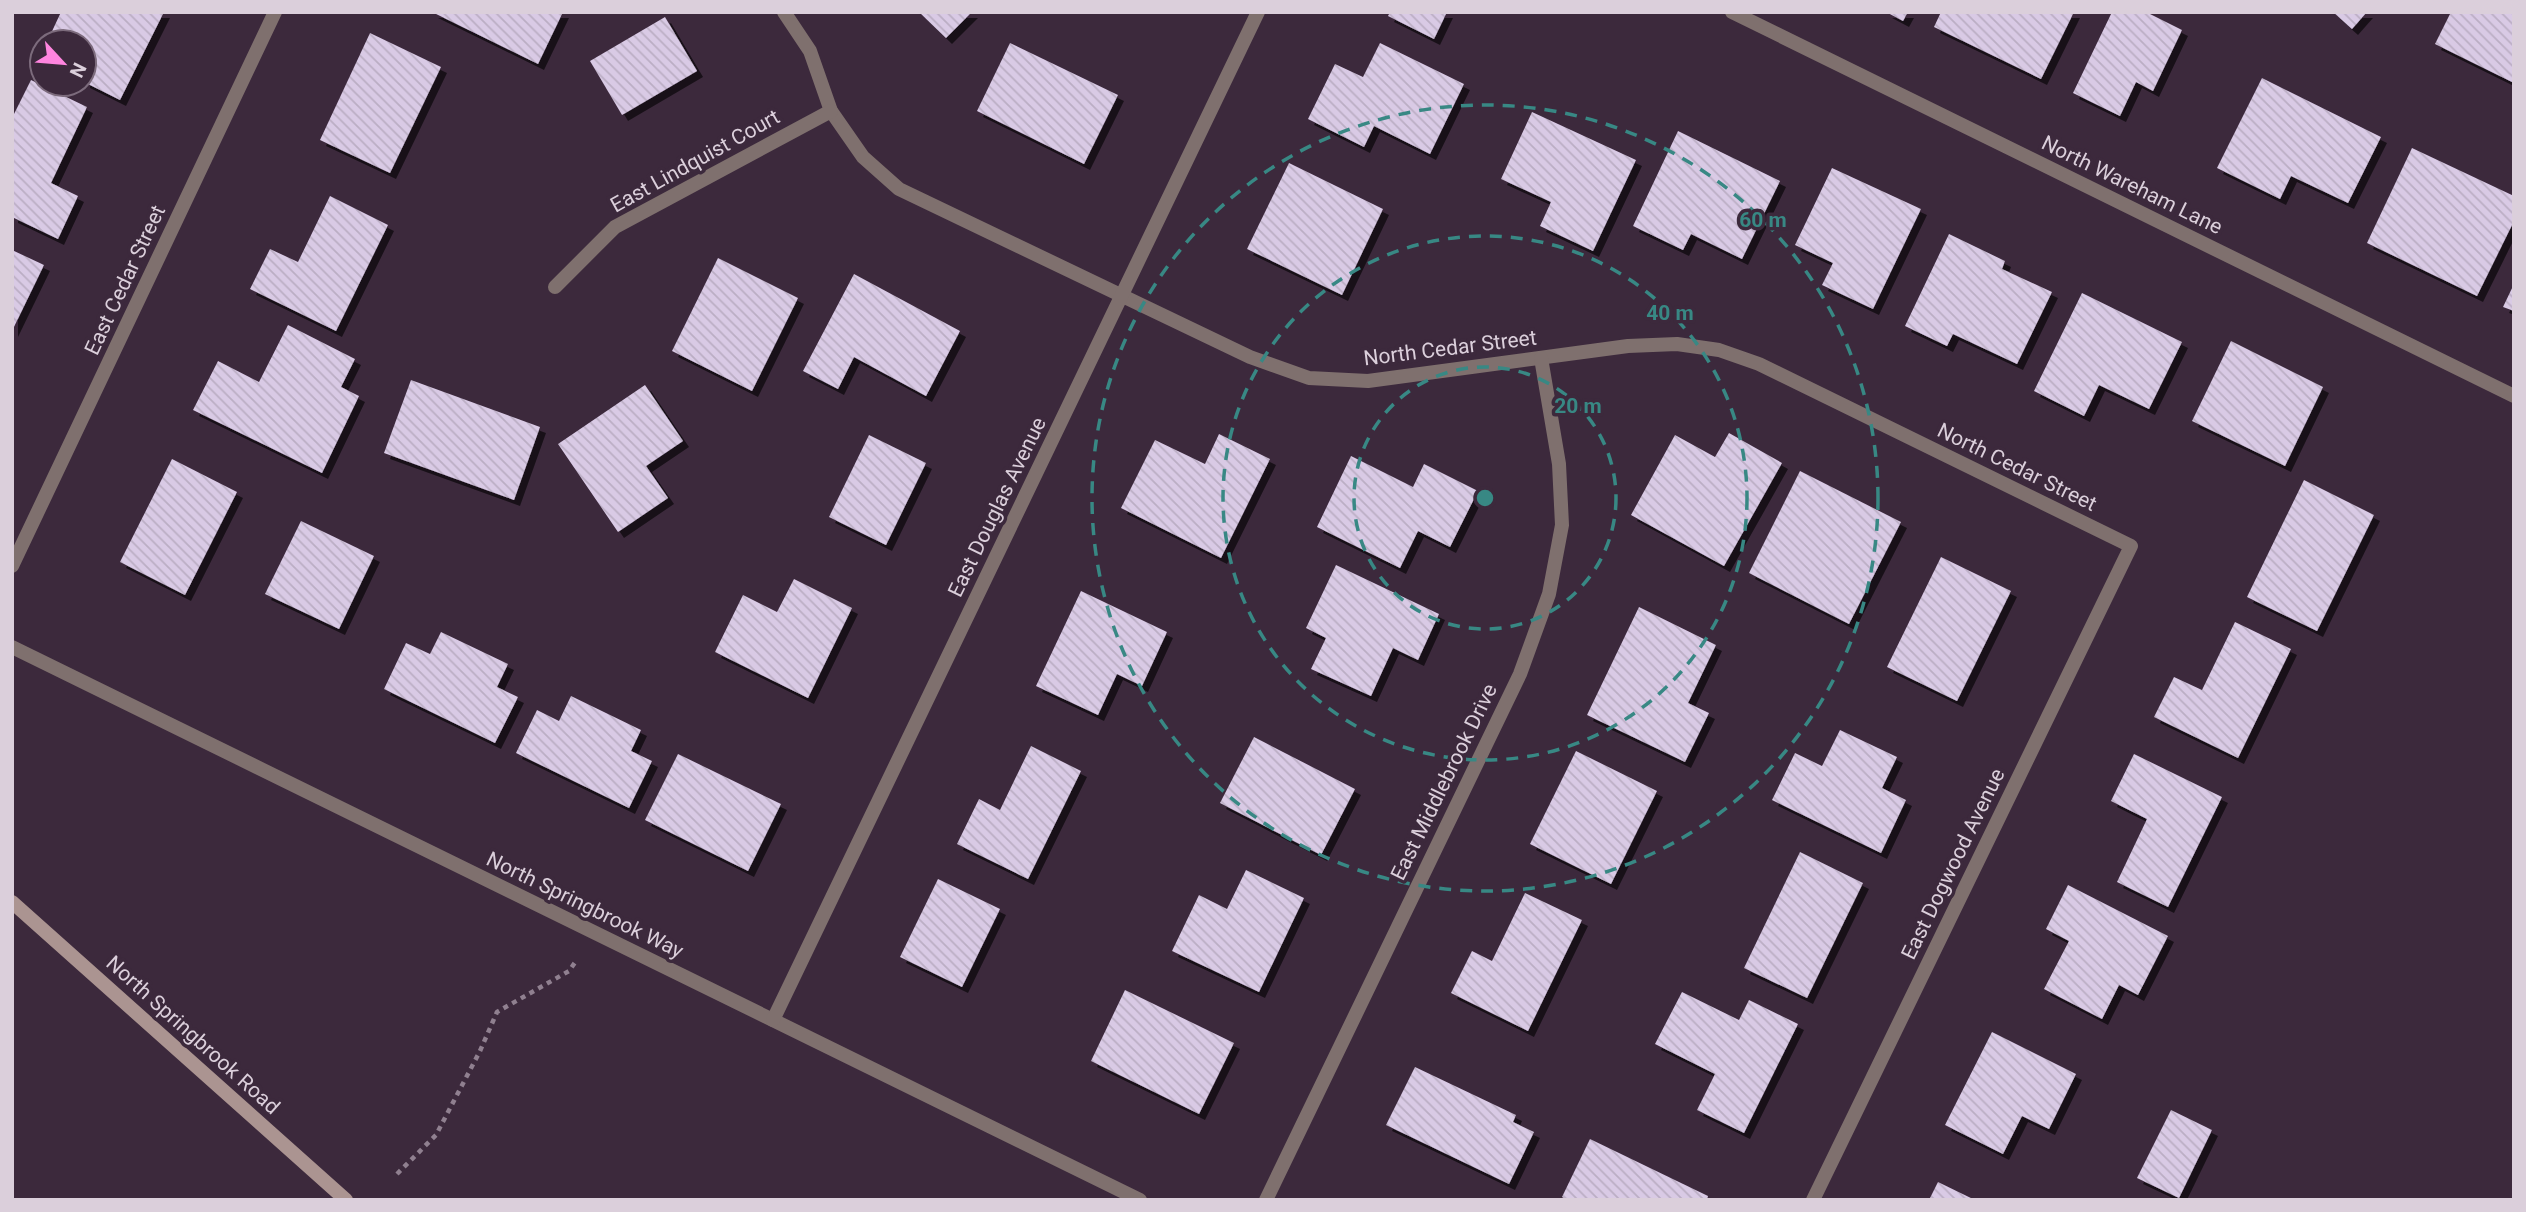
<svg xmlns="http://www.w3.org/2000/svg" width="2526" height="1212" viewBox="0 0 2526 1212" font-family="Roboto,sans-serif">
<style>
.building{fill:url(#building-back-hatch);filter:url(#shadow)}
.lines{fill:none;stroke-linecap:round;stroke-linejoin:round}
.path{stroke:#908090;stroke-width:4.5;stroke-dasharray:5 5;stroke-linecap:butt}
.street{stroke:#7f706e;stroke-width:14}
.secondary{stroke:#ab9491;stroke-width:14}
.ring{fill:none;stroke:#388884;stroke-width:3.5;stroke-dasharray:12 9}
.labels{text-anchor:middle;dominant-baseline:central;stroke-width:7;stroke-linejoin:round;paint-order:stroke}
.street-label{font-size:21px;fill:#dbcfdb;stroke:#3c293c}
.centre{fill:#388884;stroke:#3c293c;stroke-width:3.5}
.ring-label{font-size:21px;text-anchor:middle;font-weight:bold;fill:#388884;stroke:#3c293c;stroke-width:7;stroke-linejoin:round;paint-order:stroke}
</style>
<defs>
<pattern id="building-back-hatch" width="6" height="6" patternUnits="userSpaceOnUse" patternTransform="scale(1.75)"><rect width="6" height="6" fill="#d9cae5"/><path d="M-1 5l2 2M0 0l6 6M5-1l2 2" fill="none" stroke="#bbaec4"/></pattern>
<filter id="shadow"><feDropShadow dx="6" dy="6" stdDeviation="0" flood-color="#0009"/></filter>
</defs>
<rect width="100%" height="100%" fill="#3c293c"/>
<!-- building -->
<g class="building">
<path d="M61 12H164L120 100 84 82V42H47Z"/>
<path d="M432 12H563L538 64Z"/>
<path d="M919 12H972L946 38Z"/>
<path d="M1390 12H1447L1434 39 1388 16Z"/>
<path d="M1886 12H1908L1903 21Z"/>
<path d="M1941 12H2074L2041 79 1934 27Z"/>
<path d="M2112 12H2146L2182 30 2153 91 2136 82 2120 116 2073 93Z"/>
<path d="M2333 12H2367L2352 29Z"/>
<path d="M2451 12H2514V83L2435 44Z"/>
<path d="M665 17 697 71 622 115 590 61Z"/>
<path d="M370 33 441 67 390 173 320 140Z"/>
<path d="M1010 43 1118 95 1084 164 977 111Z"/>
<path d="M1380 43 1464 84 1430 154 1374 126 1364 147 1308 119 1335 64 1363 77Z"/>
<path d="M2262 78 2381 137 2348 203 2291 176 2280 199 2217 168Z"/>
<path d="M31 80 87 107 51 183 78 196 58 239 12 217V118Z"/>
<path d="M1532 112 1636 160 1593 251 1540 226 1551 202 1501 179Z"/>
<path d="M1678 131 1780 181 1742 259 1691 234 1683 250 1633 226Z"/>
<path d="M2412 148 2514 196V221L2477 296 2367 243Z"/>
<path d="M1289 163 1383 209 1342 295 1247 249Z"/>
<path d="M1832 168 1921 209 1873 309 1822 285 1833 263 1795 245Z"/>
<path d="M330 196 388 225 336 331 250 289 270 249 298 262Z"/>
<path d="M1949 234 2005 261 2002 269 2052 292 2017 364 1953 334 1947 346 1905 326Z"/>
<path d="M12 250 44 265 12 331Z"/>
<path d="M718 258 798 298 752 391 672 351Z"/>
<path d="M854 274 960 331 926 396 854 357 838 389 803 371Z"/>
<path d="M2514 284V311L2503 307Z"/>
<path d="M2082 293 2182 342 2149 409 2099 385 2084 416 2034 391Z"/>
<path d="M288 325 355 359 341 387 359 396 322 473 193 410 218 361 259 382Z"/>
<path d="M2231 341 2323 387 2285 466 2192 421Z"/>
<path d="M411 380 540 427 514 500 384 453Z"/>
<path d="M645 385 683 441 646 466 668 498 618 532 558 444Z"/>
<path d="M1729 433 1782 463 1724 566 1631 515 1675 435 1715 457Z"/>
<path d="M1219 434 1270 459 1221 558 1121 508 1155 440 1205 464Z"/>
<path d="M869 435 926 463 886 545 829 517Z"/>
<path d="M1351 456 1413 487 1424 464 1478 491 1450 547 1418 531 1400 568 1317 527Z"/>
<path d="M172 459 237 492 185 595 120 562Z"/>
<path d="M1800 471 1901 522 1849 624 1749 573Z"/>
<path d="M2304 480 2374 515 2317 631 2247 597Z"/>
<path d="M301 521 374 556 339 629 265 594Z"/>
<path d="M1941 557 2011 591 1957 701 1887 667Z"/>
<path d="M1336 565 1439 614 1418 660 1393 648 1371 696 1311 669 1326 638 1306 628Z"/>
<path d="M794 579 852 608 808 698 715 652 743 595 777 612Z"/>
<path d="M1081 591 1167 632 1142 686 1117 674 1098 715 1036 686Z"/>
<path d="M1639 607 1716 645 1688 703 1709 713 1685 762 1587 715Z"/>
<path d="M2235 622 2291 649 2238 758 2154 717 2174 677 2202 690Z"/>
<path d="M441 632 508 664 497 687 518 697 495 743 384 689 406 643 430 654Z"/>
<path d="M571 696 641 730 631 751 652 761 629 808 516 753 537 710 559 721Z"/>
<path d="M1840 730 1897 757 1882 788 1906 800 1881 853 1772 800 1795 753 1822 766Z"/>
<path d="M1254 737 1355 789 1321 855 1220 803Z"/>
<path d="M1031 746 1081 771 1028 879 957 844 979 799 1000 810Z"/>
<path d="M1576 751 1657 791 1611 884 1530 844Z"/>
<path d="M678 754 781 804 748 871 645 820Z"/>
<path d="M2134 754 2222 797 2168 907 2117 882 2147 819 2111 801Z"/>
<path d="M1800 852 1863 883 1807 998 1744 968Z"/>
<path d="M1246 870 1304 898 1259 992 1172 951 1199 895 1227 909Z"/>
<path d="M938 879 1000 909 962 987 900 957Z"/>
<path d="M2068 885 2168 936 2138 995 2119 985 2102 1019 2044 989 2069 941 2046 929Z"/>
<path d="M1525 893 1582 920 1528 1031 1451 993 1472 951 1492 961Z"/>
<path d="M1125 990 1234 1043 1199 1114 1091 1061Z"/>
<path d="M1682 992 1739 1020 1749 1000 1798 1024 1744 1133 1697 1110 1715 1074 1655 1044Z"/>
<path d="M1992 1032 2076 1074 2049 1129 2022 1116 2003 1154 1945 1125Z"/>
<path d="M1415 1067 1516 1115 1513 1122 1534 1132 1509 1184 1386 1125Z"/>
<path d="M2171 1110 2212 1130 2179 1198 2137 1178Z"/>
<path d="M1590 1139 1708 1196 1707 1200H1567L1562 1197Z"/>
<path d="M1938 1182 1975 1200H1929Z"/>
</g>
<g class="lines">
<!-- path -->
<path class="path" d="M397 1174 436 1135 480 1051 497 1012 569 971 576 961"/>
<!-- street -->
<g class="street">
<path d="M784 12 810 51 831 111 863 157 899 189 1250 357 1309 378 1368 381 1628 346 1677 344 1719 350 1759 364 2131 546 1813 1200"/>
<path d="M1732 12 2514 396"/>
<path d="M555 287 615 227 831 111"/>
<path d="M12 566 275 12"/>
<path d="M12 647 1140 1200"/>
<path d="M773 1020 1258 12"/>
<path d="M1266 1200 1520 674 1549 594 1562 525 1559 464 1541 358"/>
</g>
<!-- secondary -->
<path class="secondary" d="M12 902 346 1200"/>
</g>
<!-- distance rings -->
<g class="ring">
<circle cx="1485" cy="498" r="131"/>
<circle cx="1485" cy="498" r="262"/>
<circle cx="1485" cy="498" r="393"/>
</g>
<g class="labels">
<!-- street labels -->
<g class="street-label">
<text transform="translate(695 161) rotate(-29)">East Lindquist Court</text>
<text transform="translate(2132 185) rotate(26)">North Wareham Lane</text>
<text transform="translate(125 280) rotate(-65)">East Cedar Street</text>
<text transform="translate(1450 348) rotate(-7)">North Cedar Street</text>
<text transform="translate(2017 467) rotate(26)">North Cedar Street</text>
<text transform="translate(997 507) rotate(-64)">East Douglas Avenue</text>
<text transform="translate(1444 782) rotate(-64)">East Middlebrook Drive</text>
<text transform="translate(1953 864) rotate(-64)">East Dogwood Avenue</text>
<text transform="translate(585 905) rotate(26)">North Springbrook Way</text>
<text transform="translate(193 1035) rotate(42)">North Springbrook Road</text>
</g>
</g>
<circle cx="1485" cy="498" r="10" class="centre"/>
<g class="ring-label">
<text x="1763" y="227">60 m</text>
<text x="1670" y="320">40 m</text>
<text x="1578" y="413">20 m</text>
</g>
<!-- border -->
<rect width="2526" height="1212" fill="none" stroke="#dbcfdb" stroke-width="28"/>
<!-- north arrow -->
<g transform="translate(63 63) rotate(116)"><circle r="33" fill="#3c293c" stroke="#7c6b7c" stroke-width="2"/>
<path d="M0-5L12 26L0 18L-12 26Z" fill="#ff85df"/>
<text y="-10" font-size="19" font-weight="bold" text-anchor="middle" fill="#dbcfdb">N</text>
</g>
</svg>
